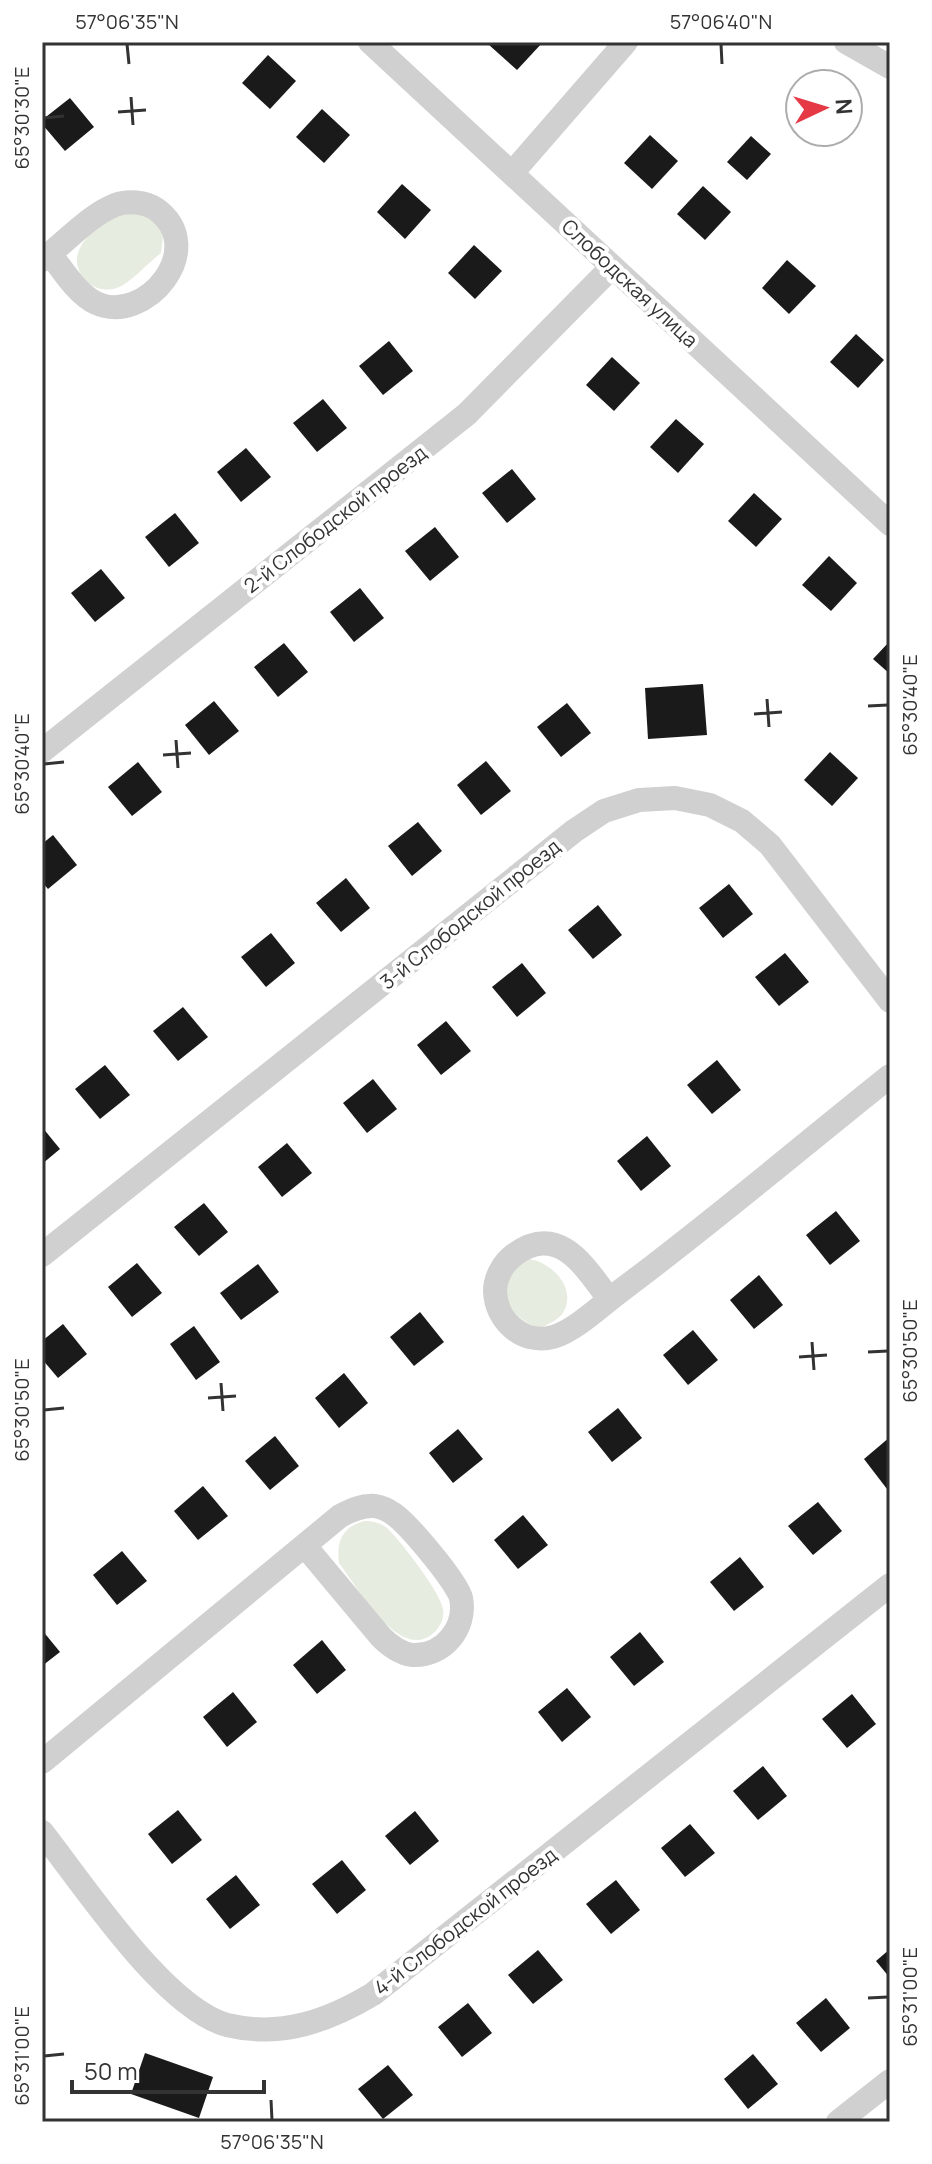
<svg xmlns="http://www.w3.org/2000/svg" width="932" height="2164" viewBox="0 0 932 2164" font-family="Manrope,sans-serif">
<style>
.green{fill:#e6ecdf}
.building{fill:#1a1a1a}
.lines{fill:none;stroke-linecap:round;stroke-linejoin:round}
.street{stroke:#d0d0d0;stroke-width:24}
.ticks{fill:none;stroke:#333;stroke-width:3}
.labels{text-anchor:middle;dominant-baseline:central;stroke-width:8;stroke-linejoin:round;paint-order:stroke}
.street-label{font-size:20px;fill:#333;stroke:#fff}
.neatline{fill:none;stroke:#333;stroke-width:3}
.ticks-label{font-size:20px;text-anchor:middle;fill:#333}
</style>
<rect width="100%" height="100%" fill="#fff"/>
<!-- green -->
<g class="green">
<path d="M132 210 159 221 163 237 161 253C148 263 136 277 123 285 104 297 79 284 77 262 75 238 113 215 132 210Z"/>
<path d="M529 1259C550 1262 575 1285 565 1309 561 1319 549 1324 540 1328 521 1322 512 1312 502 1295L511 1265Z"/>
<path d="M365 1521C373 1521 381 1523 387 1528 400 1540 441 1593 443 1609 445 1619 439 1629 431 1635 398 1660 356 1585 339 1563 336 1541 343 1526 365 1521Z"/>
</g>
<!-- building -->
<g class="building">
<path d="M490 42H543L517 70 488 44Z"/>
<path d="M268 55 296 81 270 109 242 83Z"/>
<path d="M70 98 94 127 65 151 42 124V120Z"/>
<path d="M322 109 350 135 324 163 296 137Z"/>
<path d="M807 132H839L832 146Z"/>
<path d="M650 135 678 161 652 189 624 163Z"/>
<path d="M751 136 771 154 747 180 727 162Z"/>
<path d="M402 184 431 210 405 239 377 212Z"/>
<path d="M703 186 731 212 705 240 677 214Z"/>
<path d="M474 245 502 271 475 299 448 273Z"/>
<path d="M787 260 816 286 789 314 762 288Z"/>
<path d="M856 334 884 360 858 388 830 362Z"/>
<path d="M389 341 413 371 383 395 359 366Z"/>
<path d="M612 357 640 383 614 411 586 385Z"/>
<path d="M323 399 347 428 317 452 293 423Z"/>
<path d="M676 419 704 444 678 473 650 447Z"/>
<path d="M246 448 271 477 241 502 217 472Z"/>
<path d="M512 469 536 499 507 523 482 493Z"/>
<path d="M754 493 782 519 756 547 728 521Z"/>
<path d="M175 513 199 543 169 567 145 537Z"/>
<path d="M435 527 459 557 430 581 405 551Z"/>
<path d="M829 556 857 583 831 611 802 585Z"/>
<path d="M101 569 125 598 95 622 71 593Z"/>
<path d="M360 588 384 618 354 642 330 612Z"/>
<path d="M890 641V674L873 659Z"/>
<path d="M284 643 308 672 278 697 254 667Z"/>
<path d="M703 684 707 735 648 739 645 688Z"/>
<path d="M214 701 239 731 209 755 185 725Z"/>
<path d="M567 703 591 733 561 757 537 727Z"/>
<path d="M830 752 858 778 832 806 804 780Z"/>
<path d="M486 761 511 791 481 815 457 785Z"/>
<path d="M138 762 162 792 132 816 108 787Z"/>
<path d="M418 822 442 851 412 876 388 846Z"/>
<path d="M53 835 77 865 48 889 42 882V844Z"/>
<path d="M346 878 370 908 341 932 316 903Z"/>
<path d="M729 884 753 914 723 938 699 908Z"/>
<path d="M598 905 622 935 593 959 568 930Z"/>
<path d="M271 933 295 963 266 987 241 957Z"/>
<path d="M785 953 809 982 779 1006 755 977Z"/>
<path d="M522 963 546 993 517 1017 492 987Z"/>
<path d="M183 1007 208 1037 178 1061 153 1031Z"/>
<path d="M446 1021 471 1051 441 1075 417 1045Z"/>
<path d="M717 1060 741 1090 712 1114 687 1085Z"/>
<path d="M105 1065 130 1095 100 1119 75 1089Z"/>
<path d="M373 1079 397 1109 367 1133 343 1103Z"/>
<path d="M42 1127 60 1149 42 1164Z"/>
<path d="M647 1136 671 1166 641 1191 617 1161Z"/>
<path d="M287 1143 312 1173 282 1197 258 1167Z"/>
<path d="M204 1203 228 1232 199 1256 174 1227Z"/>
<path d="M836 1211 860 1241 830 1265 806 1235Z"/>
<path d="M137 1263 162 1293 132 1317 108 1287Z"/>
<path d="M258 1264 279 1292 241 1320 220 1293Z"/>
<path d="M759 1275 783 1305 754 1329 730 1300Z"/>
<path d="M420 1312 444 1342 414 1366 390 1337Z"/>
<path d="M63 1324 87 1354 58 1378 42 1359V1341Z"/>
<path d="M194 1326 220 1362 196 1380 170 1344Z"/>
<path d="M693 1330 718 1360 688 1385 663 1355Z"/>
<path d="M344 1373 368 1403 339 1428 315 1398Z"/>
<path d="M618 1408 642 1438 612 1462 588 1432Z"/>
<path d="M458 1429 483 1459 453 1483 429 1453Z"/>
<path d="M275 1436 299 1466 270 1490 245 1461Z"/>
<path d="M890 1437V1487L887 1489 864 1459Z"/>
<path d="M203 1486 228 1516 198 1540 174 1511Z"/>
<path d="M818 1502 842 1531 813 1555 788 1526Z"/>
<path d="M523 1515 548 1545 518 1569 494 1540Z"/>
<path d="M122 1551 147 1581 117 1605 93 1575Z"/>
<path d="M740 1557 764 1587 734 1611 710 1582Z"/>
<path d="M42 1630 60 1652 42 1666Z"/>
<path d="M640 1632 664 1662 634 1686 610 1657Z"/>
<path d="M322 1640 346 1670 317 1694 293 1665Z"/>
<path d="M567 1688 591 1717 562 1742 538 1712Z"/>
<path d="M233 1692 257 1722 227 1747 203 1717Z"/>
<path d="M852 1694 876 1724 847 1748 822 1719Z"/>
<path d="M763 1766 787 1796 758 1820 733 1791Z"/>
<path d="M178 1810 202 1840 172 1864 148 1834Z"/>
<path d="M415 1811 439 1841 410 1865 385 1836Z"/>
<path d="M690 1824 715 1853 685 1877 661 1848Z"/>
<path d="M342 1860 366 1890 337 1914 312 1884Z"/>
<path d="M236 1875 260 1905 230 1929 206 1899Z"/>
<path d="M616 1880 640 1910 611 1934 586 1904Z"/>
<path d="M890 1949V1978L876 1961Z"/>
<path d="M538 1950 563 1980 533 2004 508 1975Z"/>
<path d="M826 1998 850 2028 821 2052 796 2023Z"/>
<path d="M468 2003 492 2033 462 2057 438 2027Z"/>
<path d="M145 2053 213 2077 199 2118 131 2094Z"/>
<path d="M753 2054 778 2084 748 2109 724 2079Z"/>
<path d="M388 2065 413 2095 383 2119 358 2089Z"/>
</g>
<g class="lines">
<!-- street -->
<g class="street">
<path d="M370 42 890 524"/>
<path d="M846 42 890 67"/>
<path d="M513 172 626 42"/>
<path d="M42 260C65 243 88 216 115 205 128 200 145 202 156 209 210 248 145 326 96 303 77 294 63 270 50 254"/>
<path d="M42 751 467 414 611 268"/>
<path d="M42 1255 574 831 604 811 639 800 675 798 710 805 742 821 770 845 890 1001"/>
<path d="M609 1299C585 1267 559 1222 514 1255 503 1263 495 1278 495 1291 496 1321 523 1345 553 1337 575 1331 604 1303 623 1289 714 1221 801 1147 890 1076"/>
<path d="M42 1762 340 1516C351 1510 362 1505 375 1506 380 1507 388 1510 392 1513 407 1522 457 1582 461 1598 467 1628 443 1657 412 1655 399 1653 390 1646 381 1637L305 1546"/>
<path d="M42 1832C83 1884 164 2008 227 2025 281 2038 328 2021 373 1994L890 1585"/>
<path d="M838 2122 890 2081"/>
</g>
</g>
<!-- ticks -->
<path class="ticks" d="M127 44 129 64M721 44 722 64M131 97 133 125M118 112 146 110M44 118 64 116M767 699 769 727M868 706 888 705M754 714 782 712M176 740 178 768M163 755 191 753M44 764 64 762M812 1342 814 1370M868 1352 888 1351M799 1357 827 1355M221 1383 223 1411M208 1398 236 1396M44 1410 64 1408M868 1998 888 1997M44 2056 64 2054M271 2100 272 2120"/>
<g class="labels">
<!-- street labels -->
<g class="street-label">
<text transform="translate(630 283) rotate(43)">Слободская улица</text>
<text transform="translate(335 519) rotate(-38)">2-й Слободской проезд</text>
<text transform="translate(470 914) rotate(-39)">3-й Слободской проезд</text>
<text transform="translate(465 1921) rotate(-38)">4-й Слободской проезд</text>
</g>
</g>
<!-- border -->
<rect width="932" height="2164" fill="none" stroke="#ffffff" stroke-width="88"/>
<!-- north arrow -->
<g transform="translate(824 108) rotate(86)"><circle r="38" fill="#ffffff" stroke="#adadad" stroke-width="2"/>
<path d="M0-6L14 30L0 20L-14 30Z" fill="#e63946"/>
<text y="-12" font-size="22" font-weight="bold" text-anchor="middle" fill="#333333">N</text>
</g>
<!-- scale -->
<path d="M72 2080v12h192v-12" fill="none" stroke="#333333" stroke-width="4"/>
<text x="84" y="2080" font-size="24" fill="#333333" stroke="#ffffff" stroke-width="6" paint-order="stroke">50 m</text>
<rect x="44" y="44" width="844" height="2076" class="neatline"/>
<g class="ticks-label">
<text x="127" y="29">57°06'35"N</text>
<text x="721" y="29">57°06'40"N</text>
<text transform="translate(22 118) rotate(-90)" y="7">65°30'30"E</text>
<text transform="translate(910 705) rotate(-90)" y="7">65°30'40"E</text>
<text transform="translate(22 764) rotate(-90)" y="7">65°30'40"E</text>
<text transform="translate(910 1351) rotate(-90)" y="7">65°30'50"E</text>
<text transform="translate(22 1410) rotate(-90)" y="7">65°30'50"E</text>
<text transform="translate(910 1997) rotate(-90)" y="7">65°31'00"E</text>
<text transform="translate(22 2056) rotate(-90)" y="7">65°31'00"E</text>
<text x="272" y="2149">57°06'35"N</text>
</g>
</svg>
